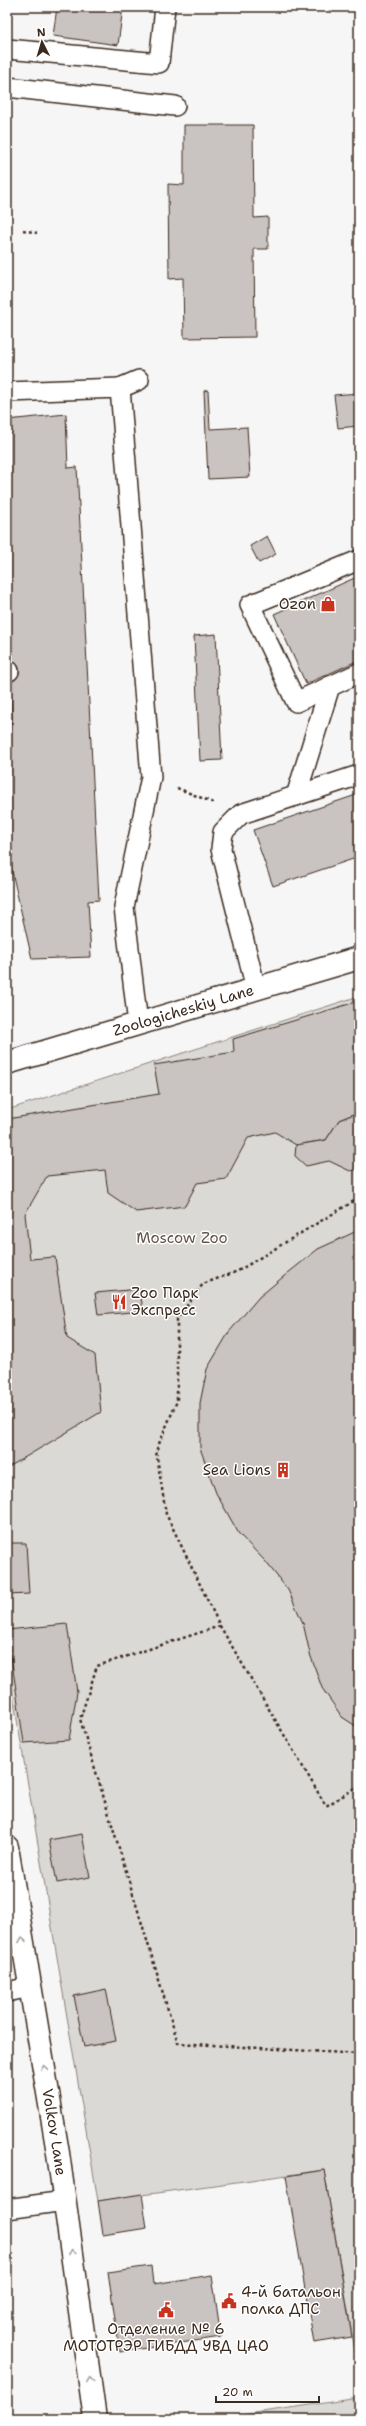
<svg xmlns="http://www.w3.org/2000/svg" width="366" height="2426" viewBox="0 0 366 2426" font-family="'Shantell Sans',sans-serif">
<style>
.green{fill:#dbd9d6;stroke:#8b827a}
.building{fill:#c9c3c1;stroke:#3b2a1e}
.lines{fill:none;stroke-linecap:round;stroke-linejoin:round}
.service-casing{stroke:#3b2a1e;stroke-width:22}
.minor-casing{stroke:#3b2a1e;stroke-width:25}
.path{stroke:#3b2a1e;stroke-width:2.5;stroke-dasharray:3 3;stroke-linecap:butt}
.service{stroke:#fff;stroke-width:19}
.minor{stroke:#fff;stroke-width:22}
.oneway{stroke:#a79f9a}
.labels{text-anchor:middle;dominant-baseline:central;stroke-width:3;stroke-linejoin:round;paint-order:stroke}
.poi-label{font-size:15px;fill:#3b2a1e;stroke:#fff;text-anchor:end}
.street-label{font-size:15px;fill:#3b2a1e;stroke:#fff}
.park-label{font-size:15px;fill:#63564c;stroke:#fff}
</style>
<rect width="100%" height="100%" fill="#f7f6f6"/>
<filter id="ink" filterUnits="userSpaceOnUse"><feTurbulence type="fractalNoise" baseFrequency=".025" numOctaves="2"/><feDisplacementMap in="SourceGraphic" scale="8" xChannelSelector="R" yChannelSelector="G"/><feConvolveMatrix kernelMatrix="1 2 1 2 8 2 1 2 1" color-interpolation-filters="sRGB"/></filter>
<g filter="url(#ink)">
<!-- green -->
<g class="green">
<path d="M359 996V2375L324 2170 98 2201 7 1660V1110Z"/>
<path d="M359 2398V2419H213Z"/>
</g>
<!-- building -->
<g class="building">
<path d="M57 7H123L118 45 53 36Z"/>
<path d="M327 7H359V11Z"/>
<path d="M184 125H253L254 218 268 217V249H254L255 337 184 338 183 278 169 279 168 184 184 185Z"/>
<path d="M208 390 210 429 247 427 250 477 208 479 204 391Z"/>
<path d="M359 393V426L338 428 334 395Z"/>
<path d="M66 414 68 468 77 467 99 900 88 901 91 957 32 959 7 850V747L12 718 7 642V420Z"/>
<path d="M267 536 276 554 259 563 250 546Z"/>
<path d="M359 576V660L306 684 274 614Z"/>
<path d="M216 634 222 760 200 761 194 636Z"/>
<path d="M359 794V857L273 886 253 830Z"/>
<path d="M359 1001V1112L339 1120 326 1140 296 1145 275 1132 248 1138 226 1179 197 1183 185 1206 136 1212 108 1193 105 1170 47 1176 25 1214 30 1259 55 1257 67 1338 95 1355 101 1412 7 1468V1119L159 1094 154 1065 234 1052 233 1039Z"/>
<path d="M359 1112V1169L350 1171 329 1161 306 1166 295 1156 296 1145 326 1140 339 1120Z"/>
<path d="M359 1230V1728L342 1717 322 1688 310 1654 303 1623 288 1590 265 1561 239 1534 216 1493 200 1448V1403L207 1369 229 1332 259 1297 283 1277 318 1249Z"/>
<path d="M140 1289 143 1311 98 1315 95 1293Z"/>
<path d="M7 1543H26L29 1594 7 1595Z"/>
<path d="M67 1624 77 1692 69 1740 24 1743 7 1630Z"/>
<path d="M82 1834 90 1877 57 1883 49 1840Z"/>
<path d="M106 1989 116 2041 84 2047 74 1996Z"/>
<path d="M324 2170 352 2337 314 2343 286 2176Z"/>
<path d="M142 2194 147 2228 103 2235 98 2201Z"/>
<path d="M151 2266 153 2284 212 2275 221 2337 120 2352 108 2272Z"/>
</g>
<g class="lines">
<!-- service casing -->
<g class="service-casing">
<g id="service">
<path d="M7 49 159 63 165 7"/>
<path d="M7 87 175 106"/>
<path d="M120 388 139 380"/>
<path d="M7 392 120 388 151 777 124 907 138 1024"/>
<path d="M359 560 250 605 296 702 359 673"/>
<path d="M7 671H9"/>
<path d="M296 796 330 686"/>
<path d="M256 989 221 849 223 832 241 814 359 775"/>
<path d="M7 1992 30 1987"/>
<path d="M7 2209 64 2201"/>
</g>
</g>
<!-- minor casing -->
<g class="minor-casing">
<g id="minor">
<path id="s1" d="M7 1063 359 958"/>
<path id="s2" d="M7 1847 58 2153 95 2419"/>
</g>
</g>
<!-- path -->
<g class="path">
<path d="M23 230 37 233"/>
<path d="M177 788 214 803"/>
<path d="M359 1198 238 1271 203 1284 177 1319V1401L156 1451 166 1514 220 1626 326 1806 359 1786"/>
<path d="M220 1626 97 1666 80 1719 178 2043 359 2054"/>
</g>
<!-- service -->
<use href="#service" class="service"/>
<!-- minor -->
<use href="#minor" class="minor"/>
</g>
<!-- one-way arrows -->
<defs><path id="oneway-chevron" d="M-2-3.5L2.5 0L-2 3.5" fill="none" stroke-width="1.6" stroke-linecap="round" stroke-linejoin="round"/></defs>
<g class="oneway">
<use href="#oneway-chevron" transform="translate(22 1940) rotate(-99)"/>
<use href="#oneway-chevron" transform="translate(44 2068) rotate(-99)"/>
<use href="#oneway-chevron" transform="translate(72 2252) rotate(-98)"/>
<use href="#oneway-chevron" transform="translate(90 2380) rotate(-98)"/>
</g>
</g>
<!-- icons -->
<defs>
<g id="shop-bare" transform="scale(1.2)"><path d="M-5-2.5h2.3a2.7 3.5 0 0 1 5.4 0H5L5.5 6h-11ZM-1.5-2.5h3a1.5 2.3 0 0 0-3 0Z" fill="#c8321e" stroke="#fff" stroke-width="2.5" paint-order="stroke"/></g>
<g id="restaurant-bare" transform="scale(1.2)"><path d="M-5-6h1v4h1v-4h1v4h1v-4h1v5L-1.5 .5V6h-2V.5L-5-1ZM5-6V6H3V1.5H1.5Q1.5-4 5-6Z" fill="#c8321e" stroke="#fff" stroke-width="2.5" paint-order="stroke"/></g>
<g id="building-bare" transform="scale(1.2)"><path d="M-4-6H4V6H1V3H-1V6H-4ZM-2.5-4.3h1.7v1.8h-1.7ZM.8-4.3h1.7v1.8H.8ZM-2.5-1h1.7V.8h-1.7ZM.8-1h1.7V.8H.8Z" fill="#c8321e" stroke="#fff" stroke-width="2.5" paint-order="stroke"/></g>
<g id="civic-bare" transform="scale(1.2)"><path d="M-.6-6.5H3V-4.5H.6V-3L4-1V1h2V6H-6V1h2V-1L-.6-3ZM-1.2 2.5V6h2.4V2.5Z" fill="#c8321e" stroke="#fff" stroke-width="2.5" paint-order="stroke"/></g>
</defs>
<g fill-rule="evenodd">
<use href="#shop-bare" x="328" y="604"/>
<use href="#restaurant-bare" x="119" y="1302"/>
<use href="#building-bare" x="283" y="1470"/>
<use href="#civic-bare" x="229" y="2301"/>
<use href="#civic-bare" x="166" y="2310"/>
</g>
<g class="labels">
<!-- poi labels -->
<g class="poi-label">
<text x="316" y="604">Ozon</text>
<text x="131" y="1293" text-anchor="start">Zoo Парк<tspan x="131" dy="17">Экспресс</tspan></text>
<text x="271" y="1470">Sea Lions</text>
<text x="241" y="2292" text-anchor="start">4-й батальон<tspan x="241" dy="17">полка ДПС</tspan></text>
<text x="166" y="2329" text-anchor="middle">Отделение № 6<tspan x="166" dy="17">МОТОТРЭР ГИБДД УВД ЦАО</tspan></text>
</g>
<!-- street labels -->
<g class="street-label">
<text stroke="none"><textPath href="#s1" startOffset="184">Zoologicheskiy Lane</textPath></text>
<text stroke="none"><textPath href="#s2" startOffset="289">Volkov Lane</textPath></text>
</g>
<!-- park labels -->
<g class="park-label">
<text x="182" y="1238">Moscow Zoo</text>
</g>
</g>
<!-- margin -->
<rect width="366" height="2426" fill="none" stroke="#fff" stroke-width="24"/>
<rect x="12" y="12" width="342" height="2402" fill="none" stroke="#3b2a1e" stroke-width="1.5" filter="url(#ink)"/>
<!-- north arrow -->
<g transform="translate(42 42) rotate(355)" stroke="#ffffff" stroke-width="3" paint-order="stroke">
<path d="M0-3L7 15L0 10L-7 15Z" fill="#3b2a1e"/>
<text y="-6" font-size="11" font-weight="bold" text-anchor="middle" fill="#3b2a1e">N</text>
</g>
<!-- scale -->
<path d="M216 2396v6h103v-6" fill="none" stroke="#3b2a1e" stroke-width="2"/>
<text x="222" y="2396" font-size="12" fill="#3b2a1e" stroke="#ffffff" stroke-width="3" paint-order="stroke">20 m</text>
</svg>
